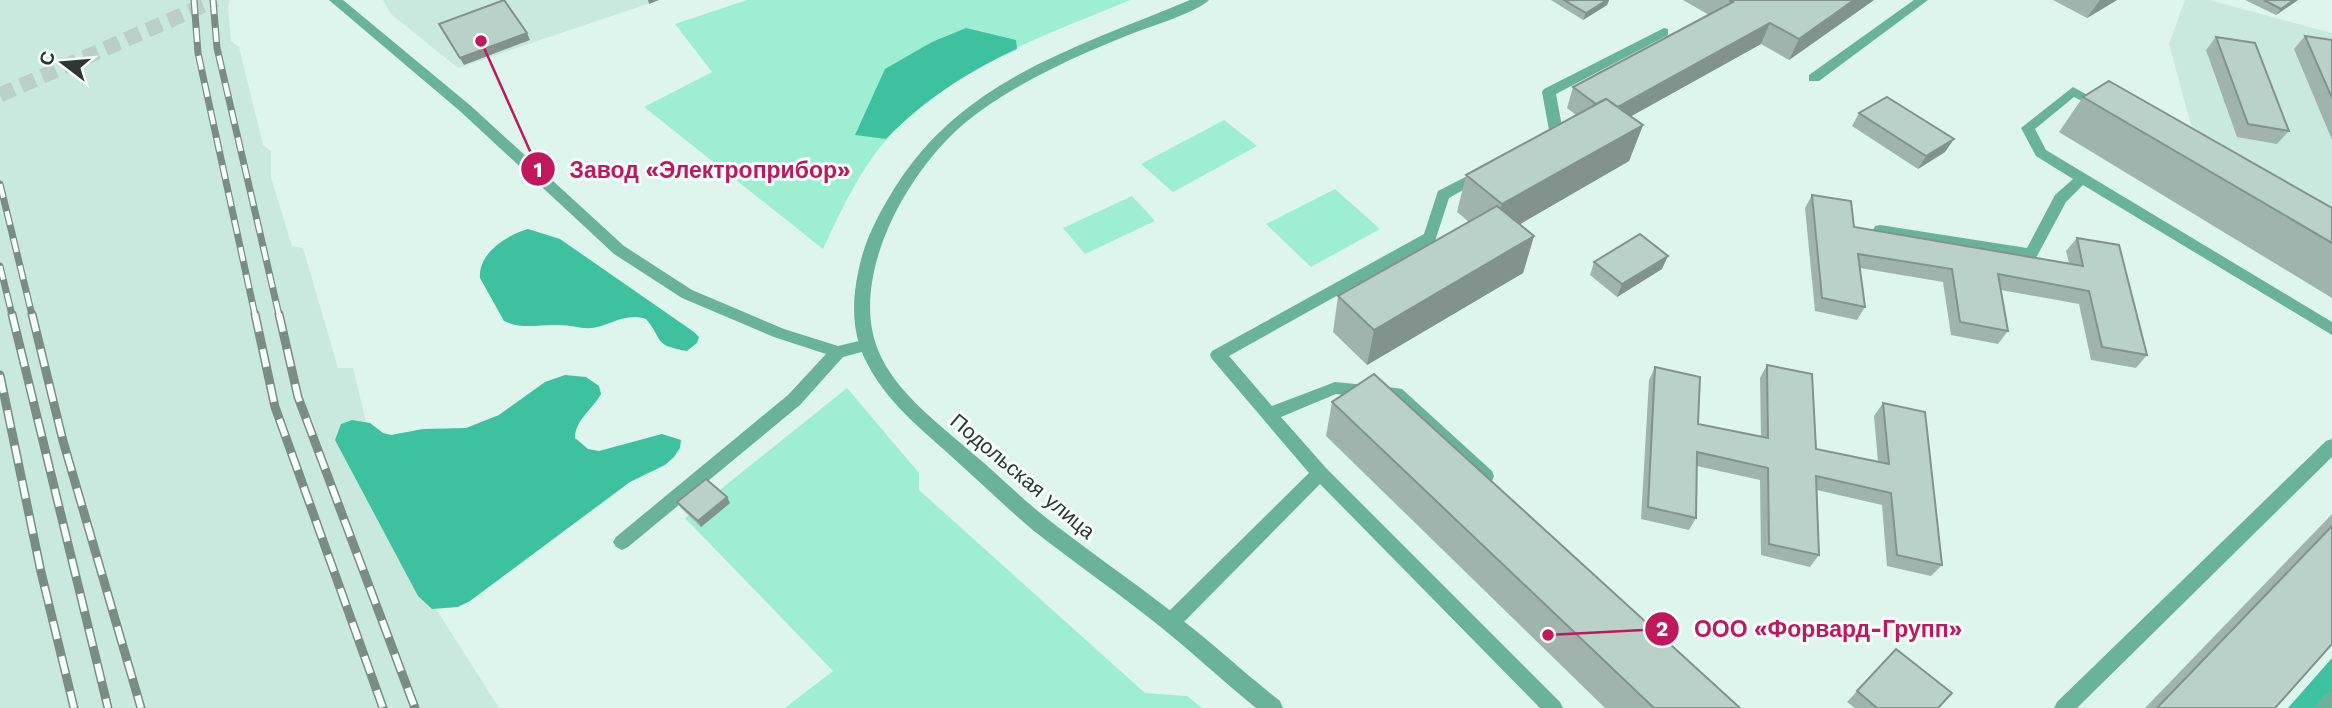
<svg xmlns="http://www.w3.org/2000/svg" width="2332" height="708" viewBox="0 0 2332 708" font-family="'Work Sans',sans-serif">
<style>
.built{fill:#c9e9de}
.green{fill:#9eeed3}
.forest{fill:#3ec19e}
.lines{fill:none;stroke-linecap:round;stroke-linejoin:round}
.secondary-tunnel{stroke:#bacfc7;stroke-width:15;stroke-dasharray:15 8;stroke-linecap:butt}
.service{fill:#69b39b;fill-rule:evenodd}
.tertiary{fill:#69b39b;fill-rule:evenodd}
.rail-far1-casing{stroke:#7b8c85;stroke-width:7}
.rail-casing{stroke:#7b8c85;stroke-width:9}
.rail-far1{stroke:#f5fefb;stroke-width:4.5;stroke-dasharray:14;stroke-linecap:butt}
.rail{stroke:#f5fefb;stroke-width:6;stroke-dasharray:18;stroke-linecap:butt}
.wall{fill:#a0b4ad}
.shaded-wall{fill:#82928d}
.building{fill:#bad1c9;stroke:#82928d;stroke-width:2}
.labels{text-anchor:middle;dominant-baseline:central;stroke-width:6;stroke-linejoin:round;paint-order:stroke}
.street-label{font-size:21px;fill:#2d3733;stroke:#f5fefb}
.leader{fill:none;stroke:#c2185b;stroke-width:2.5}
.callout-dot{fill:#c2185b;stroke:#f5fefb;stroke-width:2.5}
.mark-label{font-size:21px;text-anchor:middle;font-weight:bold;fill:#fff}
.callout-label{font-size:23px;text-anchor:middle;font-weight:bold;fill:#c2185b;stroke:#f5fefb;stroke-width:6;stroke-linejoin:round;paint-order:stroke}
</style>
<rect width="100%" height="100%" fill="#ddf5ec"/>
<!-- built -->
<g class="built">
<path d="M0 0H230L228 8 231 41 239 47 263 145 271 151V178L292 246 303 248 338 368H353L396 546 499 708H0Z"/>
<path d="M383 0H659L458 68 391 14Z"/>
<path d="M2185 0H2209L2332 33V210L2194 136 2169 44Z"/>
</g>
<!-- green -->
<g class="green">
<path d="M747 0H1130C1047 35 947 68 887 139 859 171 841 211 823 249L644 107 712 72 675 24Z"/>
<path d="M1224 120 1257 146 1173 192 1141 164Z"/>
<path d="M1335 189 1380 229 1311 267 1266 224Z"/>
<path d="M1132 196 1155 221 1085 254 1063 228Z"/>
<path d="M847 388 919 473V490L1145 693 1187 696 1202 708H785L833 671 685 518Z"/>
</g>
<!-- forest -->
<g class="forest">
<path d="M966 28 1016 40 1017 49C967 72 924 100 886 139L855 135 885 69 932 42Z"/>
<path d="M528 229 560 239 694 332 699 337 697 343 687 351C652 345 664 340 646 319 625 312 612 325 592 328 581 329 570 325 559 325 539 324 523 330 504 321L480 278C478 253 507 235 528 229Z"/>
<path d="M565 375 586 377 599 386 601 394C593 409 575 420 575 438L588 449 599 451 662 434 681 440 680 448 674 457 665 465 630 482 470 601 458 607 432 609 418 596 335 440 341 424 352 420 370 423 383 433 391 435 423 429 466 428 499 415 545 382Z"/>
<path d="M2332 658V708H2288Z"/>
</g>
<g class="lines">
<!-- secondary-tunnel -->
<path class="secondary-tunnel" d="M0 95 216 0"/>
<!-- service -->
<g class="service">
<path d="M329 0H343L471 106 624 246 692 290 784 329 838 346 867 339 873 341 875 345 873 349 843 357 800 405 628 547 622 550 616 547 613 542 616 537 788 395 826 354 774 337 682 298 614 254 461 112Z"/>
<path d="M1914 0H1928L1819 81H1809V75Z"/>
<path d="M1664 28 1668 29V35L1556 94 1563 132 1548 142H1538L1536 139 1549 130 1542 92 1544 89Z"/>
<path d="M2073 87 2109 107 2102 111 2074 97 2035 129 2046 150 2332 322V335L2083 185 2066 202 2036 258 2031 259 1875 234 1873 230 1875 226 1880 225 2027 248 2055 195 2073 179 2036 156 2021 128Z"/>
<path d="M1481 169 1486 171 1488 174 1486 177 1449 198 1435 241 1229 356 1272 406 1335 382 1396 388 1402 389 1492 471 1494 476 1492 481 1486 483 1480 481 1392 400 1336 394 1281 417 1326 468 1560 702 1563 708H1540L1320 484 1178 628 1171 630 1164 628 1162 622 1164 616 1309 473 1212 359 1210 355 1212 351 1424 234 1438 191Z"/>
<path d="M2332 439V457L2077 708H2054L2057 702 2326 441Z"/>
<path d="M2332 691V708H2314L2325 694Z"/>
</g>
<!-- tertiary -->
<path class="tertiary" d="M1190 0H1209C1196 13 1145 28 1126 36 1069 59 1014 84 966 122 909 169 848 275 878 350 895 392 938 423 971 452 994 471 1016 493 1039 512 1082 547 1129 578 1172 612 1209 640 1243 672 1280 701L1283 708H1256C1224 682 1194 654 1162 628 1120 594 1076 564 1034 531 1009 510 986 488 962 466 929 435 890 407 868 365 849 331 852 293 862 256 869 232 881 210 894 189 962 79 1078 47 1190 0Z"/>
<!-- rail-far1 casing -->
<g class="rail-far1-casing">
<g id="rail-far1">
<path d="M194 0 198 53 255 315"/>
<path d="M213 0 217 48 279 315"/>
<path d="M0 184 32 315"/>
<path d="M0 266 12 315"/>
</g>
</g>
<!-- rail casing -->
<g class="rail-casing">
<g id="rail">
<path d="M12 314 108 708"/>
<path d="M32 314 63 441 141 708"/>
<path d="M255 314 275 407 383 708"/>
<path d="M279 314 298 397 415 708"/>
<path d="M0 375 41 572 74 708"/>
</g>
</g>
<!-- rail-far1 -->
<use href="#rail-far1" class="rail-far1"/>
<!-- rail -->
<use href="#rail" class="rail"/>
</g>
<!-- wall -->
<g class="wall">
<path d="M1551 0H1609L1607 5 1583 20Z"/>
<path d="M1683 0H1874L1789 60 1761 44 1631 116 1643 125 1629 161 1520 224 1534 236 1523 273 1367 365 1333 332 1338 296 1469 222 1457 212 1466 175 1576 115 1567 108 1573 87 1709 15Z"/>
<path d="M2053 0H2117L2087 18Z"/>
<path d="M2245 0H2298L2276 15Z"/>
<path d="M2305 36 2332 40V140L2294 49Z"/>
<path d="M2216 37 2289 131 2277 144 2237 137 2206 50Z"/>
<path d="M2083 97 2332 208V298L2059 132Z"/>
<path d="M1859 113 1945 152 1918 169 1852 126Z"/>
<path d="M1812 195 1854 227 2069 263 2066 251 2077 238 2147 355 2136 368 2091 360 2079 304 2001 290 2008 331 1998 344 1951 335 1943 282 1860 268 1865 307 1857 320 1815 311 1805 208Z"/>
<path d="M1594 262 1662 269 1617 297 1590 275Z"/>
<path d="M1767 365 1816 449 1878 462 1874 416 1883 403 1942 565 1931 576 1887 566 1882 505 1817 490 1819 555 1810 567 1761 555 1760 480 1697 466 1696 518 1689 530 1641 519 1649 380 1655 367 1698 424 1761 437 1760 378Z"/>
<path d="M1332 402 1740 708H1605L1326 436Z"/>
<path d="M727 497 730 503 701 527 681 508 677 502Z"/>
<path d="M2332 514V644L2275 708H2145Z"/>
<path d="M1896 649 1938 708H1855L1847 702Z"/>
</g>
<!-- shaded-wall -->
<g class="shaded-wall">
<path d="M648 0H659L649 4Z"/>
<path d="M1607 0H1609L1607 5 1583 20 1586 13Z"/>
<path d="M1854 0H1874L1789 60 1799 39Z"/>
<path d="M2100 0H2117L2087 18Z"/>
<path d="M2294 0H2298L2276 15 2281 9Z"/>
<path d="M1770 23 1761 44 1601 133 1608 112Z"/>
<path d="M527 33 530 40 464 65 460 58Z"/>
<path d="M1643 125 1629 161 1491 241 1502 204Z"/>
<path d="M1954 139 1945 152 1918 169 1926 156Z"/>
<path d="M1534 236 1523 273 1367 365 1374 330Z"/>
<path d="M1668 256 1662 269 1617 297 1622 284Z"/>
<path d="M727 497 730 503 701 527 698 521Z"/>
</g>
<!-- building -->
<g class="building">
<path d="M504 0 527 33 460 58 439 24Z"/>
<path d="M1564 0H1607L1586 13Z"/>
<path d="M1729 0H1854L1799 39 1770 23 1618 107 1606 99 1596 104 1573 87 1733 2Z"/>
<path d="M2264 0H2294L2281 9Z"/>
<path d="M2305 36 2332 40V98Z"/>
<path d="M2216 37 2255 43 2289 131 2248 124Z"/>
<path d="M2109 81 2332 208V243L2083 97Z"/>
<path d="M1887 97 1954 139 1926 156 1859 113Z"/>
<path d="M1606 99 1643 125 1502 204 1466 175Z"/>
<path d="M1812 195 1851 201 1854 227 2083 266 2077 238 2119 245 2147 355 2102 347 2089 291 1998 274 2008 331 1960 322 1952 269 1858 254 1865 307 1822 298Z"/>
<path d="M1497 206 1534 236 1374 330 1338 296Z"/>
<path d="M1640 234 1668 256 1622 284 1594 262Z"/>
<path d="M1767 365 1812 374 1816 449 1889 464 1883 403 1925 412 1942 565 1897 555 1891 493 1816 476 1819 555 1769 544 1768 468 1697 452 1696 518 1648 507 1655 367 1700 377 1698 424 1768 438Z"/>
<path d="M1374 374 1740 708H1654L1332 402Z"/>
<path d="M706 479 727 497 698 521 677 502Z"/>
<path d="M2332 526V644L2275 708H2157Z"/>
<path d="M1896 649 1952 693 1938 708H1877L1857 691Z"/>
</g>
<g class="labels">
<!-- street labels -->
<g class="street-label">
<text transform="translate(1023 476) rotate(40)">Подольская улица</text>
</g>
</g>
<!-- callouts -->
<path class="leader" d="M481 41L538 169M1548 635L1662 629"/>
<g class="callout-dot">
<circle cx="481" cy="41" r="7"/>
<circle cx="1548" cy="635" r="7"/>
<circle cx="538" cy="169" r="18"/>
<circle cx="1662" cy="629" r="18"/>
</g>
<g class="mark-label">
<text x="538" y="177">1</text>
<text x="1662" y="636">2</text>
</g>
<g class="callout-label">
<text x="710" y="178">Завод «Электроприбор»</text>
<text x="1828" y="637">ООО «Форвард-Групп»</text>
</g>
<!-- north arrow -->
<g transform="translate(63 63) rotate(286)" stroke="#f5fefb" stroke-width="5" paint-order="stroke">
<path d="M0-5L12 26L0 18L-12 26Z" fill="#2d3733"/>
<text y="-10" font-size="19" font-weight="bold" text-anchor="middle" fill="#2d3733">С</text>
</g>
</svg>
